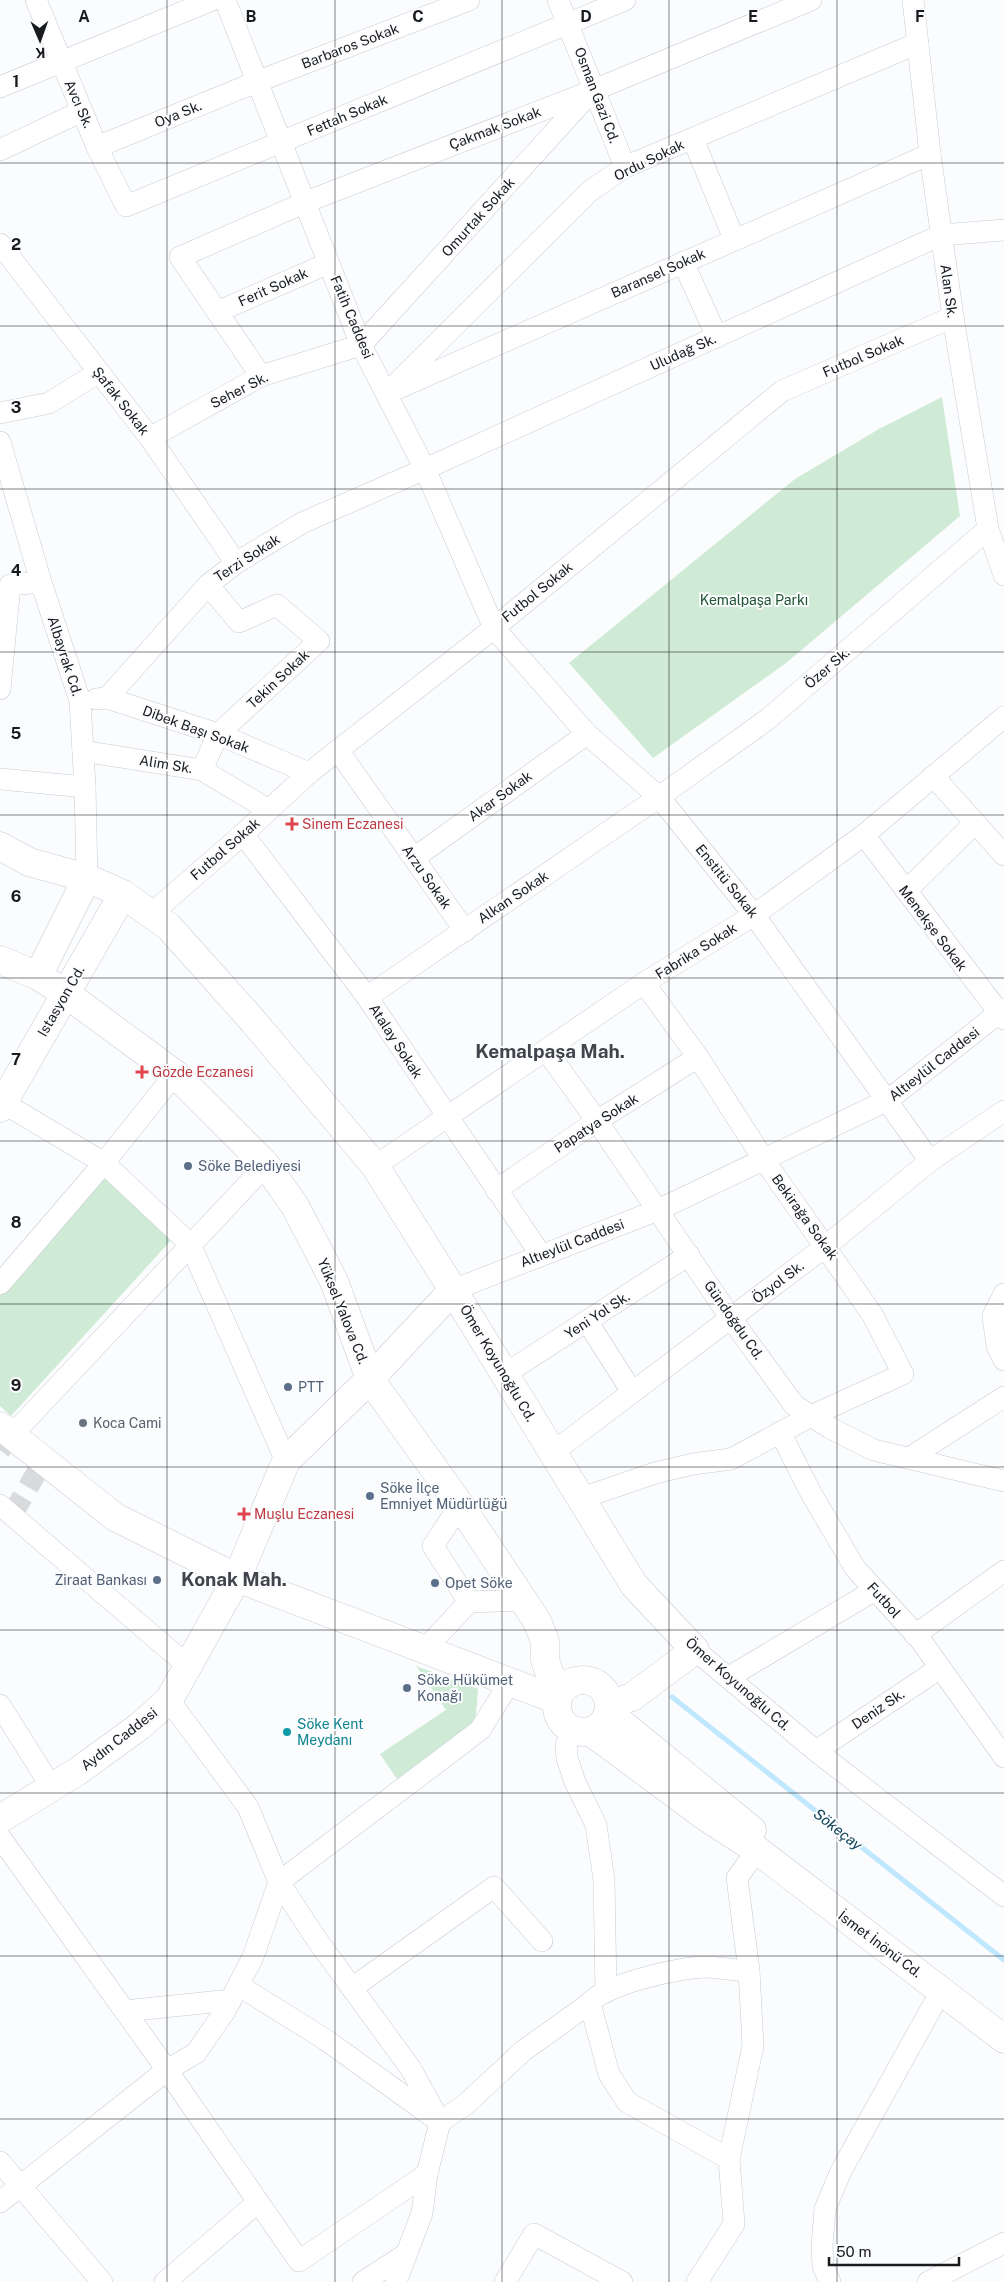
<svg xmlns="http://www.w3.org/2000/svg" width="1004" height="2282" viewBox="0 0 1004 2282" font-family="'Public Sans',sans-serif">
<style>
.green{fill:#cfebd6}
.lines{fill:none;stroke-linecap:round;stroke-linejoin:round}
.stream{stroke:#bfe7fd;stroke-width:5}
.minor-tunnel{stroke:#d9dadc;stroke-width:21;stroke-dasharray:21 11;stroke-linecap:butt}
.minor-casing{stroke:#c7cbd4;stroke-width:22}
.major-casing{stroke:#c7cbd4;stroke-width:29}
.minor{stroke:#fff;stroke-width:21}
.major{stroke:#fff;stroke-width:28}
.grid{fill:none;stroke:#191a1e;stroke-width:1;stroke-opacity:0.55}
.health-dot{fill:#e0444e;stroke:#fbfcfd;stroke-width:2}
.service-dot{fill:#5c6f8a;stroke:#fbfcfd;stroke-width:2}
.worship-dot{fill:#6b7280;stroke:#fbfcfd;stroke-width:2}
.culture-dot{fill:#0f9aa8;stroke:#fbfcfd;stroke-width:2}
.labels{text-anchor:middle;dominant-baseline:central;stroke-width:4;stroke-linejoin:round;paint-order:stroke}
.street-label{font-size:14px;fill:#191a1e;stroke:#fbfcfd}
.park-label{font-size:14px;fill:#1e5432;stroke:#fbfcfd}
.health-label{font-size:14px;fill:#be3a42;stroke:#fbfcfd;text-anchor:start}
.service-label{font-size:14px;fill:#4e5e75;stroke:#fbfcfd;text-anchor:start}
.worship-label{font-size:14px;fill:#5b616d;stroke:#fbfcfd;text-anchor:start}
.culture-label{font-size:14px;fill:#0d838f;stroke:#fbfcfd;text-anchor:start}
.water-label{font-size:15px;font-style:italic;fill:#0f4359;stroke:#fbfcfd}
.district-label{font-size:19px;font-weight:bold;fill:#41444b;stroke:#fbfcfd}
.grid-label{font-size:16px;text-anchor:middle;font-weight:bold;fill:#191a1e;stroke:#fbfcfd;stroke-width:4;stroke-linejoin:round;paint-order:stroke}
</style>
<rect width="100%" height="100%" fill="#fbfcfd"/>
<!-- green -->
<g class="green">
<path d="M942 397 960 516 786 663 653 758 569 663 795 479 879 429Z"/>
<path d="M105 1177 174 1237 11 1416 0 1406V1295Z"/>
<path d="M416 1666 478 1689 476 1715 470 1728 397 1779 380 1754 446 1710Z"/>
</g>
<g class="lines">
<!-- stream -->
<path class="stream" d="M672 1697 1004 1960"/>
<!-- minor-tunnel -->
<g class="minor-tunnel">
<path d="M0 1450 11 1436"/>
<path d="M12 1515 44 1460"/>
</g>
<!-- minor casing -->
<g class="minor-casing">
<g id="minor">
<path d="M36 0 97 147 126 206 625 0"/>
<path d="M225 0 361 345 425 469 494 628 587 734 659 797 754 915 930 1161"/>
<path d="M558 0 625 167"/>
<path d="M913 0 930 154 953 317 988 529 1004 575"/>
<path d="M0 87 212 0"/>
<path d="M693 139 734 239"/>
<path d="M97 147 259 81 469 0"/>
<path d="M0 150 82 111"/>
<path d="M0 244 150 438 236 563"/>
<path d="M683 262 717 337"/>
<path d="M217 312 329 263"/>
<path d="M261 376 180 257 306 202 594 90 811 0"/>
<path d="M399 388 930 154"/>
<path d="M387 393 590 191 625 167 918 43"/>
<path d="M0 413 49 403 99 372"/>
<path d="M150 438 261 376 361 345 590 93"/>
<path d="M0 442 41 582 80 701 85 787 87 878"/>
<path d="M0 689 10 585 41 582"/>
<path d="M107 698 208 585 236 563 302 523 425 469 941 235 1004 230"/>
<path d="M96 699 107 698 218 734 309 773"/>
<path d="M338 750 465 931"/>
<path d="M83 751 202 770 269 810"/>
<path d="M202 770 218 734 319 641 277 605 239 622 208 585"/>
<path d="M933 776 1004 855"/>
<path d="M0 779 85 787"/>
<path d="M243 834 367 997 541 1255"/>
<path d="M864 835 1004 1019"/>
<path d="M414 858 587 734"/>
<path d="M906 891 975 823"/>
<path d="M151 914 243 834 309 773 494 628 782 391 953 317"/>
<path d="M367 997 659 797 768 719 988 529"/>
<path d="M546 1050 597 1121 730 1317 794 1405 830 1428 874 1450 1004 1481"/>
<path d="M0 1101 104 1163 190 1244 286 1461"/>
<path d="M375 1166 644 983 754 915 864 835 1004 717"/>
<path d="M496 1190 597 1121 698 1057"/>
<path d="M0 1284 104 1163 175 1074"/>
<path d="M453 1290 658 1210 888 1100 1004 1009"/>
<path d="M1004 1294 993 1316 997 1346 1004 1360"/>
<path d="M587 1321 632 1392"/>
<path d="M505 1374 689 1255"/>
<path d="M780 1432 812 1495 855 1568 919 1638 1004 1757"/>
<path d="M11 1436 266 1165"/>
<path d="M552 1453 826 1246 930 1161 1004 1111"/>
<path d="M909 1458 1004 1397"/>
<path d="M582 1498 655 1473 693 1464 731 1459 813 1415 903 1374 872 1314 764 1160 698 1057 644 983"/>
<path d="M0 1505 188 1666"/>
<path d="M460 1505 433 1546 469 1602 523 1600"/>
<path d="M915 1635 1004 1571"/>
<path d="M424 1650 469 1602"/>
<path d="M695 1650 816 1751 1004 1896"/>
<path d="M729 1677 875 1590"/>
<path d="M169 1700 248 1807 279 1882 317 1940 411 2069 440 2122 427 2174 422 2213 396 2282"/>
<path d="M0 1705 52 1788"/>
<path d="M573 1731 566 1745 567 1758 575 1782 596 1825 604 1880 606 1992"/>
<path d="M816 1751 940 1668"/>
<path d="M0 1837 167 2070 299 2261 427 2174"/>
<path d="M238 1985 326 2040 440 2122 466 2104 523 2051 590 2003C604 1984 682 1967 707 1967 721 1968 735 1970 749 1971"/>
<path d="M352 1988 494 1887 542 1941"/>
<path d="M590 2003 609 2074 627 2102 729 2159"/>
<path d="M125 2011 231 2000"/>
<path d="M0 2162 102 2282"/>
<path d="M0 2202 167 2070 196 2053 225 2011 253 1957 279 1882 480 1730 510 1682"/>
<path d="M165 2282 258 2202"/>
<path d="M363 2282 406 2254"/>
<path d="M505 2282 534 2234 622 2282"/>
<path d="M697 2282 734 2224 729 2159 753 2046 749 1971 737 1878 757 1850"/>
<path d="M830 2282 823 2266 822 2246 825 2209 841 2171 941 1991"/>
<path d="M928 2282 1004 2243"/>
</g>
</g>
<!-- major casing -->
<g class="major-casing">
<g id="major">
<path d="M0 846 29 862 87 878 123 894 169 927 253 1021 375 1166 453 1290 634 1585 695 1650 632 1697 610 1704"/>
<path d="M0 960 38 976 65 993 175 1074 266 1165 295 1206 334 1281 370 1379 460 1505 537 1621 545 1641V1660L551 1678 565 1687"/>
<path d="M38 976 87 878"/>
<path d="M0 1108 123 894"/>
<path d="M0 1426 115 1517 237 1578 557 1700"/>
<circle cx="583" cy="1706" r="26"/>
<path d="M609 1713 752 1830"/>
<path d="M591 1732 706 1817 757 1850 1004 2039"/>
<path d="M0 1819 78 1771 140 1726 169 1700 237 1578 286 1461 370 1379 453 1290"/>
</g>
</g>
<!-- minor -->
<use href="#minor" class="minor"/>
<!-- major -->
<use href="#major" class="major"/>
</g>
<!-- grid -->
<path class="grid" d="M167 0V2282M335 0V2282M502 0V2282M669 0V2282M837 0V2282M0 163H1004M0 326H1004M0 489H1004M0 652H1004M0 815H1004M0 978H1004M0 1141H1004M0 1304H1004M0 1467H1004M0 1630H1004M0 1793H1004M0 1956H1004M0 2119H1004"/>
<!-- markers -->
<g class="health-dot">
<path d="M289.5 816.5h5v5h5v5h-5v5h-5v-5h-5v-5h5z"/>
<path d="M139.5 1064.5h5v5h5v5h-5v5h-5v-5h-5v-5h5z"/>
<path d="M241.5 1506.5h5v5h5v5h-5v5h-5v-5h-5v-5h5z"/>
</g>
<g class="service-dot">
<circle cx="188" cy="1166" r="5"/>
<circle cx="288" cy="1387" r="5"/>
<circle cx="370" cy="1496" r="5"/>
<circle cx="157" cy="1580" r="5"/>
<circle cx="435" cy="1583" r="5"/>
<circle cx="407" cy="1688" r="5"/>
</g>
<circle class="worship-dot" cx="83" cy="1423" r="5"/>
<circle class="culture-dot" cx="287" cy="1732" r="5"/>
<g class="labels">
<!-- street labels -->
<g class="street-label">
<text transform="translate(350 46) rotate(-21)">Barbaros Sokak</text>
<text transform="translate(597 95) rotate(69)">Osman Gazi Cd.</text>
<text transform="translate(79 104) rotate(66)">Avcı Sk.</text>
<text transform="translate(178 114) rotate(-22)">Oya Sk.</text>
<text transform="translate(347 115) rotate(-23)">Fettah Sokak</text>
<text transform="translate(495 128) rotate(-21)">Çakmak Sokak</text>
<text transform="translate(649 160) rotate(-26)">Ordu Sokak</text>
<text transform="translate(478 217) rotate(-48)">Omurtak Sokak</text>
<text transform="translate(658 273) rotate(-24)">Baransel Sokak</text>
<text transform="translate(273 287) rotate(-24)">Ferit Sokak</text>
<text transform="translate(949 291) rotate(82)">Alan Sk.</text>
<text transform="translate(352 317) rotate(67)">Fatih Caddesi</text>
<text transform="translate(683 352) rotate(-24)">Uludağ Sk.</text>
<text transform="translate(863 356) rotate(-23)">Futbol Sokak</text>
<text transform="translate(239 390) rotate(-27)">Seher Sk.</text>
<text transform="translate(121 401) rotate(52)">Şafak Sokak</text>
<text transform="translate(247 558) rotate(-33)">Terzi Sokak</text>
<text transform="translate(537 592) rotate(-39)">Futbol Sokak</text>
<text transform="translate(65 656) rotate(72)">Albayrak Cd.</text>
<text transform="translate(827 668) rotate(-41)">Özer Sk.</text>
<text transform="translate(278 679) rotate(-43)">Tekin Sokak</text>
<text transform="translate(196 729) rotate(20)">Dibek Başı Sokak</text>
<text transform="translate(166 764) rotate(9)">Alim Sk.</text>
<text transform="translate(500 796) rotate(-36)">Akar Sokak</text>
<text transform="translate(225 849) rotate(-41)">Futbol Sokak</text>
<text transform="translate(427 877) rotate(55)">Arzu Sokak</text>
<text transform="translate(727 881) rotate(51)">Enstitü Sokak</text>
<text transform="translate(513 897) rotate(-34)">Alkan Sokak</text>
<text transform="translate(933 928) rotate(53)">Menekşe Sokak</text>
<text transform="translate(696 951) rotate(-32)">Fabrika Sokak</text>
<text transform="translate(61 1001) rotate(-60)">Istasyon Cd.</text>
<text transform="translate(396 1041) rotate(57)">Atalay Sokak</text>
<text transform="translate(934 1064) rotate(-38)">Altıeylül Caddesi</text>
<text transform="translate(596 1123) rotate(-33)">Papatya Sokak</text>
<text transform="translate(805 1217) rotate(54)">Bekirağa Sokak</text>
<text transform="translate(572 1243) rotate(-21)">Altıeylül Caddesi</text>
<text transform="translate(778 1282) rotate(-37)">Özyol Sk.</text>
<text transform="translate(343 1311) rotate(68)">Yüksel Yalova Cd.</text>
<text transform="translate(597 1315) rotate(-33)">Yeni Yol Sk.</text>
<text transform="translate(734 1320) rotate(55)">Gündoğdu Cd.</text>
<text transform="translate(498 1363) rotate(59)">Ömer Koyunoğlu Cd.</text>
<text transform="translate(884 1600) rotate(48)">Futbol</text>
<text transform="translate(738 1684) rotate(41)">Ömer Koyunoğlu Cd.</text>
<text transform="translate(878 1709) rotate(-34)">Deniz Sk.</text>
<text transform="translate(119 1739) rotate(-38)">Aydın Caddesi</text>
<text transform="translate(880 1944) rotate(37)">İsmet İnönü Cd.</text>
</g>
<!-- park labels -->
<g class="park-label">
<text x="754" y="600">Kemalpaşa Parkı</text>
</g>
<!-- health labels -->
<g class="health-label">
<text x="302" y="824">Sinem Eczanesi</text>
<text x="152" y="1072">Gözde Eczanesi</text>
<text x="254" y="1514">Muşlu Eczanesi</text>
</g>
<!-- service labels -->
<g class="service-label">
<text x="198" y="1166">Söke Belediyesi</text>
<text x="298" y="1387">PTT</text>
<text x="380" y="1488">Söke İlçe<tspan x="380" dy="16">Emniyet Müdürlüğü</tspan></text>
<text x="147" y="1580" text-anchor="end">Ziraat Bankası</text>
<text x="445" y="1583">Opet Söke</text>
<text x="417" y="1680">Söke Hükümet<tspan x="417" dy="16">Konağı</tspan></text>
</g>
<!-- worship labels -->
<g class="worship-label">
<text x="93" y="1423">Koca Cami</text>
</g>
<!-- culture labels -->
<g class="culture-label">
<text x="297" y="1724">Söke Kent<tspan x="297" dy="16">Meydanı</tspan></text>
</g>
<!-- water labels -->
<g class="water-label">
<text transform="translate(838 1829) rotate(38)">Sökeçay</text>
</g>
<!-- district labels -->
<g class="district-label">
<text x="550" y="1051">Kemalpaşa Mah.</text>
<text x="234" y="1579">Konak Mah.</text>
</g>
</g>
<g class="grid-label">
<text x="84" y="22">A</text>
<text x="251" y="22">B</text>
<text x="418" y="22">C</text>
<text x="586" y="22">D</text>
<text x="753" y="22">E</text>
<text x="920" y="22">F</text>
<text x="16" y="87">1</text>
<text x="16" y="250">2</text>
<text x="16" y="413">3</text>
<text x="16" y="576">4</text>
<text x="16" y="739">5</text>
<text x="16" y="902">6</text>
<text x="16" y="1065">7</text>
<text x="16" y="1228">8</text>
<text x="16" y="1391">9</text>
</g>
<!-- north arrow -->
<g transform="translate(40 40) rotate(178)" stroke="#fbfcfd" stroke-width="4" paint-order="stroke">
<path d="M0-4L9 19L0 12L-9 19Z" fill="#191a1e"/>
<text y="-8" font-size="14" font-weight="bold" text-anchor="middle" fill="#191a1e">K</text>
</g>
<!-- scale -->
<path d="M829 2257v8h130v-8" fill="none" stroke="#191a1e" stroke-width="2.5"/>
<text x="836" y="2257" font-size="15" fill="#191a1e" stroke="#fbfcfd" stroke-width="4" paint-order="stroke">50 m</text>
</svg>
